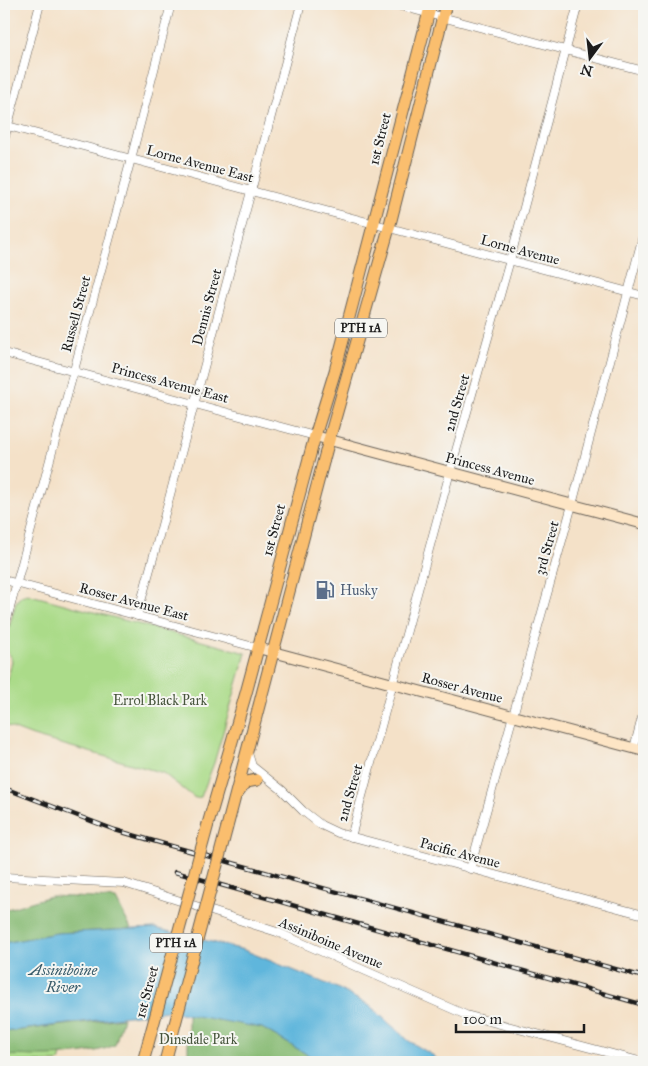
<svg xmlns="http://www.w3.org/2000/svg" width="648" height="1066" viewBox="0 0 648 1066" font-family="'IM FELL Great Primer',serif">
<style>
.green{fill:#abdb89;stroke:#647c52}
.forest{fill:#88bb75;stroke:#526c48}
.water{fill:#5fb6dc;stroke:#3e697c}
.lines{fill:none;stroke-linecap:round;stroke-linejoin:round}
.street-casing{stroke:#686158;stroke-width:9}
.secondary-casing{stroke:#686158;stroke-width:12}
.primary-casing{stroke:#686158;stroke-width:13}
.street{stroke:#fff;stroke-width:8}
.secondary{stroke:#fde5c5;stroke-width:10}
.primary{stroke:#fabe6e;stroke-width:11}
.rail-casing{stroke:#1c1c1c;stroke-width:4.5}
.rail{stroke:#f6f6f2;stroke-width:2.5;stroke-dasharray:8;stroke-linecap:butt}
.primary-bridge-casing{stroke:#686158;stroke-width:13;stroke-linecap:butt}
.primary-bridge{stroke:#fabe6e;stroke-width:11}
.labels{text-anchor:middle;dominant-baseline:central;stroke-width:4;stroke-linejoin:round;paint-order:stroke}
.shield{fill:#f6f6f2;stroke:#5d5d5c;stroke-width:1}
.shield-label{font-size:12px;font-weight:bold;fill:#1c1c1c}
.street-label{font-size:14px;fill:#1c1c1c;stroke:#f6f6f2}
.service-label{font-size:14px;fill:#4e5e75;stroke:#f6f6f2;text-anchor:start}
.park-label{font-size:14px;fill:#47553d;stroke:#f6f6f2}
.water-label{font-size:15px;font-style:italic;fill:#375a69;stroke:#f6f6f2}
</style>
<rect width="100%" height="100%" fill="#f6f6f2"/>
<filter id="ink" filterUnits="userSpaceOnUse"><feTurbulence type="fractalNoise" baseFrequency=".02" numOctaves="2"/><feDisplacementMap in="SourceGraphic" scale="10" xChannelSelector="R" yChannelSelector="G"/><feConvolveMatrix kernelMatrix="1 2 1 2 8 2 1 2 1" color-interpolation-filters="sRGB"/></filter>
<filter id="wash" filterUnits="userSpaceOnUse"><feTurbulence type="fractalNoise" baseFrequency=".0096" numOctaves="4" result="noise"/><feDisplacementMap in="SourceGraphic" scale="20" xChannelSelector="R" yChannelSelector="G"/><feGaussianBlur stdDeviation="1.12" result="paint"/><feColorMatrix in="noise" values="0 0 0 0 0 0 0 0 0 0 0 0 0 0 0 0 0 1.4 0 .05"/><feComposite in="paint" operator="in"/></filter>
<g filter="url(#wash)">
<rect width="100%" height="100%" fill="#f4e1c8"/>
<!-- green -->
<g class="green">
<path d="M27 594 246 653 214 763 201 797 195 798 163 773 33 736 4 725V697L12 661 10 655 4 648V646L16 602 21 596Z"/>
<path d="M70 1024 59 1062H4V1032Z"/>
</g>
<!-- forest -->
<g class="forest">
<path d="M51 896 116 899 131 929 57 933 4 943V910Z"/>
<path d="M188 1014 262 1028 320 1062H188Z"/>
<path d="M123 1018 115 1045C96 1054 60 1056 39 1056 27 1056 15 1054 4 1057V1032Z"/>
</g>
<!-- water -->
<path class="water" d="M155 928 244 950 337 988 370 1006 409 1041 434 1056 440 1062H320L262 1028 168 1011 4 1032V943L57 933Z"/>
</g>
<g filter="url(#ink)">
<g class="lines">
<!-- street casing -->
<g class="street-casing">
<g id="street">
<path d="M393 4 644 71"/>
<path d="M4 125 644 296"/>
<path d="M4 140 40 4"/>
<path d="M4 353 315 436"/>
<path d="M4 580 258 648"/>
<path d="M137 616 155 551 301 4"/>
<path d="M4 630 131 159 171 4"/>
<path d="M634 748 644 710"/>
<path d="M248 753 252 766 282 790 303 811 321 825 338 833 644 915"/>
<path d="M351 837 450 472 510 260 578 4"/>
<path d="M470 869 572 505 644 232"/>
<path d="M4 877 124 883 277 932 466 1015 643 1062"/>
</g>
</g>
<!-- secondary casing -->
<g class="secondary-casing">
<g id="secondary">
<path d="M315 436 644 524"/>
<path d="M258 648 644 751"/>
</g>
</g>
<!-- primary casing -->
<g class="primary-casing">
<g id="primary">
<path d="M238 793 246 782 257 780"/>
<path d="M208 824 246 693 315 436 335 371 431 4"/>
<path d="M227 827 329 440 389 228 446 4"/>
</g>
</g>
<!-- street -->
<use href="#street" class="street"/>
<!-- secondary -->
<use href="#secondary" class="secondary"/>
<!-- primary -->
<use href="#primary" class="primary"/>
<!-- rail casing -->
<g class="rail-casing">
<g id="rail">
<path d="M4 788 115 830 164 844 644 977"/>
<path d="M175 872 644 1005"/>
</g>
</g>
<!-- rail -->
<use href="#rail" class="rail"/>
<!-- primary-bridge casing -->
<g class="primary-bridge-casing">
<g id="primary-bridge">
<path d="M143 1062 208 824"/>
<path d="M165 1062 227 827"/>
</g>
</g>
<!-- primary-bridge -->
<use href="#primary-bridge" class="primary-bridge"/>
</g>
</g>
<!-- icons -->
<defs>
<g id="fuel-bare" transform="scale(1.5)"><path d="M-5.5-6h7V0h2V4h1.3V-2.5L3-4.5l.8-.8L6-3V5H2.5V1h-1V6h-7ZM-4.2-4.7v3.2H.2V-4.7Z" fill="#5c6f8a" stroke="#f6f6f2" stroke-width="2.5" paint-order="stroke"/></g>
</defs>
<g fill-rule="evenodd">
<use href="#fuel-bare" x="325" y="590"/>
</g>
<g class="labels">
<!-- shield labels -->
<g class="shield">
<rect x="335" y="318.5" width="52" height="19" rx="4"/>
<rect x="150" y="933.5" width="52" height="19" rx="4"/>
</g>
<g class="shield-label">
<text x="361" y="328">PTH 1A</text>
<text x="176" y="943">PTH 1A</text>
</g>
<!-- street labels -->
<g class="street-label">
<text transform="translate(380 139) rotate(-76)">1st Street</text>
<text transform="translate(200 164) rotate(15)">Lorne Avenue East</text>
<text transform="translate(520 250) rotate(15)">Lorne Avenue</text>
<text transform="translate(207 307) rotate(-75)">Dennis Street</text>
<text transform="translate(76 314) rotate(-75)">Russell Street</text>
<text transform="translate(170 383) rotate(15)">Princess Avenue East</text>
<text transform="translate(457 403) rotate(-74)">2nd Street</text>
<text transform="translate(490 469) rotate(15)">Princess Avenue</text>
<text transform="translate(274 530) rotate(-75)">1st Street</text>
<text transform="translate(547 548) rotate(-74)">3rd Street</text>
<text transform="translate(134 602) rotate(15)">Rosser Avenue East</text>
<text transform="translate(462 688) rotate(15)">Rosser Avenue</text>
<text transform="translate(350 793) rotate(-74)">2nd Street</text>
<text transform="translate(460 853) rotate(15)">Pacific Avenue</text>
<text transform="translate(331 943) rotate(23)">Assiniboine Avenue</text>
<text transform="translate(147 992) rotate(-75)">1st Street</text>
</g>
<!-- service labels -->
<g class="service-label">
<text x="340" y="590">Husky</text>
</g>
<!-- park labels -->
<g class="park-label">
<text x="160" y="700">Errol Black Park</text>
<text x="198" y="1039">Dinsdale Park</text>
</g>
<!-- water labels -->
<g class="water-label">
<text x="63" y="970">Assiniboine<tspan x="63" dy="17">River</tspan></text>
</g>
</g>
<!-- margin -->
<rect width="648" height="1066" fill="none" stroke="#f6f6f2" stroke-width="20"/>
<!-- north arrow -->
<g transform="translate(590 58) rotate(195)" stroke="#f6f6f2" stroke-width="4" paint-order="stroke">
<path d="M0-4L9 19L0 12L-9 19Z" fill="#1c1c1c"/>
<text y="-8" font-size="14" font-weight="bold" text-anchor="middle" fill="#1c1c1c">N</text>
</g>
<!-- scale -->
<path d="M456 1024v8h128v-8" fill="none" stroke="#1c1c1c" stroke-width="2.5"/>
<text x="463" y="1024" font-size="15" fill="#1c1c1c" stroke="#f6f6f2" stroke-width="4" paint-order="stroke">100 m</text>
</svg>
